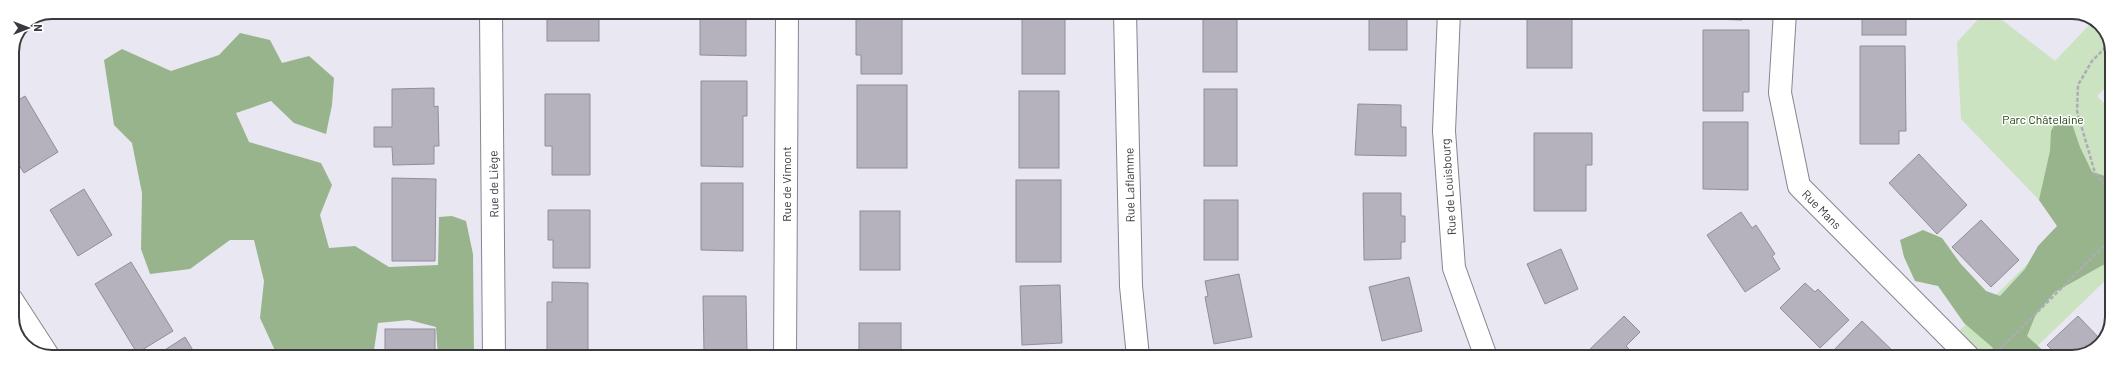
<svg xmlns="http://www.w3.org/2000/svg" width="2124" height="369" viewBox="0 0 2124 369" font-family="Barlow,sans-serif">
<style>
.green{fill:#cbe3c1}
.forest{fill:#98b48c}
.building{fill:#b5b2bd;stroke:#918e99}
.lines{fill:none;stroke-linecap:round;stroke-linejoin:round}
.street-casing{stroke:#87858f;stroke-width:24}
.path{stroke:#aeacb5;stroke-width:2.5;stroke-dasharray:4 2;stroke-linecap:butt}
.street{stroke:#fff;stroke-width:22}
.labels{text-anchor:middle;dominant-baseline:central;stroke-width:3;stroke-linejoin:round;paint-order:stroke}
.park-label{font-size:12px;fill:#153a00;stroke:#fff}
.street-label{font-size:12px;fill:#3a393e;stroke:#fff}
.rim{fill:none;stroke:#3a393e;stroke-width:2}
</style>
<rect width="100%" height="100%" fill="#e9e7f2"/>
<!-- green -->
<path class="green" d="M1985 12H1992L2055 61 2094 20C2115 31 2112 61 2112 81L2097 96 2112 111V274L2026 357H1969L1951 339 2065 227 1961 119 1957 42Z"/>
<!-- forest -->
<g class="forest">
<path d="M240 33 270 40 282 63 309 56 334 78 332 105 326 134 294 123 271 101 236 113 249 142 321 163 332 185 320 215 329 248 355 246 389 267 438 265 439 217 452 216 466 221 473 254 474 357H438L436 327 409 320 378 323 373 357H278L260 318 264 281 254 240H230L190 269 150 274 141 249 142 193 132 143 114 125 104 60 122 49 171 71 219 55Z"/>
<path d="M2059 116 2071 121 2080 147 2092 172 2112 178V269L2103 265 2055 292 2036 314 2027 336 2050 357H1997L1992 347 1964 323 1938 286 1915 281 1904 257 1900 240 1923 230 1942 238 1960 263 1986 291 2000 296 2025 269 2038 246 2057 226 2039 200 2050 151 2051 131Z"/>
</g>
<!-- building -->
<g class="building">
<path d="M52 12H79V17L36 19Z"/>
<rect x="96" y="12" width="74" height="5"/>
<path d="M182 12H262V15L182 16Z"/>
<path d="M296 12H343V13L296 14Z"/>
<rect x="361" y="12" width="70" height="7"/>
<rect x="547" y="12" width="52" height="29"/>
<path d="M700 12H746V56L700 55Z"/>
<path d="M856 12H902V74H861V55H856Z"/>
<rect x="1022" y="12" width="43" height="62"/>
<rect x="1203" y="12" width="34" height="60"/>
<rect x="1369" y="12" width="38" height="38"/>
<rect x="1527" y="12" width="45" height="56"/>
<path d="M1709 12H1742V20L1709 19Z"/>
<rect x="1862" y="12" width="44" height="23"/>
<path d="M1703 30H1749V92H1743V111H1703Z"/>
<path d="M1860 46H1905L1906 131H1899V144H1860Z"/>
<path d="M701 81H747V116H743V167L701 166Z"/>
<rect x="857" y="85" width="50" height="83"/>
<path d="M434 88V107L438 106 439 146H434V164L393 165 392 147H374V127H392V89Z"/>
<rect x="1204" y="89" width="33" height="77"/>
<rect x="1019" y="91" width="40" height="77"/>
<path d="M545 94H590V175H552V146H545Z"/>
<path d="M25 96 58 152 24 173 12 154V104Z"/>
<path d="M1358 104 1401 105V127H1406V156L1355 155Z"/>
<path d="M1703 122H1748V190L1703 189Z"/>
<path d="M1534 133H1592V165H1586V211H1534Z"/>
<path d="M1919 154 1967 205 1937 234 1889 183Z"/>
<path d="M392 178 436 179 435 261H392Z"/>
<rect x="1016" y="180" width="45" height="82"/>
<path d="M701 183H743V251L701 250Z"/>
<path d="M84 189 112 235 78 256 50 210Z"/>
<path d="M1363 193H1401V216H1405V242H1401V259L1364 260Z"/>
<rect x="1204" y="200" width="34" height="60"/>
<path d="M548 210H590V268H553V240H548Z"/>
<rect x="860" y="211" width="40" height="59"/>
<path d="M1741 212 1752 228 1756 225 1775 254 1772 256 1780 269 1745 292 1707 235Z"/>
<path d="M1981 220 2019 260 1991 287 1952 247Z"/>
<path d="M1561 249 1578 289 1545 304 1527 264Z"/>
<path d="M131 262 173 331 137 353 95 284Z"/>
<path d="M1239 274 1252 337 1214 344 1205 297 1208 296 1205 281Z"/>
<path d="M1409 277 1422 331 1382 341 1369 287Z"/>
<path d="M552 282 588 283V357H547V302H552Z"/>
<path d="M1805 283 1815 292 1818 289 1849 320 1820 348 1780 308Z"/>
<path d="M1060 285 1062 343 1022 345 1020 286Z"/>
<path d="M703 296H746L747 352H704Z"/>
<path d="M1624 316 1640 332 1626 346 1637 357H1588L1585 354Z"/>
<path d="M2078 316 2102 341 2098 347 2072 357H2059L2047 345Z"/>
<path d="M1862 321 1899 357H1835L1831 353Z"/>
<rect x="859" y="323" width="42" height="34"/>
<rect x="385" y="329" width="50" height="28"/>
<path d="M185 337 197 357H162L160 353Z"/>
<rect x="1026" y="352" width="39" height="5"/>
</g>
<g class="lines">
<!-- street casing -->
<g class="street-casing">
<g id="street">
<path d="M491 12 494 357"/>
<path d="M1125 12 1131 286 1138 357"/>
<path d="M1449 12 1444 131 1454 268 1486 357"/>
<path d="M1785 12 1780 93 1799 186 1969 357"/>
<path d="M12 300 49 357"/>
<path d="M785 357 787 12"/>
</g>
</g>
<!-- path -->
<g class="path">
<path d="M2110 43 2092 61 2078 85 2077 111 2095 173 2112 191"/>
<path d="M1995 354 2112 238"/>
</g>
<!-- street -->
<use href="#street" class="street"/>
</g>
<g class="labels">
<!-- park labels -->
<g class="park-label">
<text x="2043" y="119">Parc Châtelaine</text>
</g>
<!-- street labels -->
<g class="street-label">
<text transform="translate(493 184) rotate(-91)">Rue de Liège</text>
<text transform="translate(786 184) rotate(-90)">Rue de Vimont</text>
<text transform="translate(1129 185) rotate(-91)">Rue Laflamme</text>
<text transform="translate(1448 187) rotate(-94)">Rue de Louisbourg</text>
<text transform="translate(1822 209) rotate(45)">Rue Mans</text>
</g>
</g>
<!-- crop -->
<path d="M0 0H2124V369H0ZM52 19H2072A33 33 0 0 1 2105 52V317A33 33 0 0 1 2072 350H52A33 33 0 0 1 19 317V52A33 33 0 0 1 52 19Z" fill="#fff" fill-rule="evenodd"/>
<path class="rim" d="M52 19H2072A33 33 0 0 1 2105 52V317A33 33 0 0 1 2072 350H52A33 33 0 0 1 19 317V52A33 33 0 0 1 52 19Z"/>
<!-- north arrow -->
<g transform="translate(28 28) rotate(90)" stroke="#ffffff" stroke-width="3" paint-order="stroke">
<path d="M0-3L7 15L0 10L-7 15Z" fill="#3a393e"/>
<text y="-6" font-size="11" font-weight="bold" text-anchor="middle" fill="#3a393e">N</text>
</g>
</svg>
